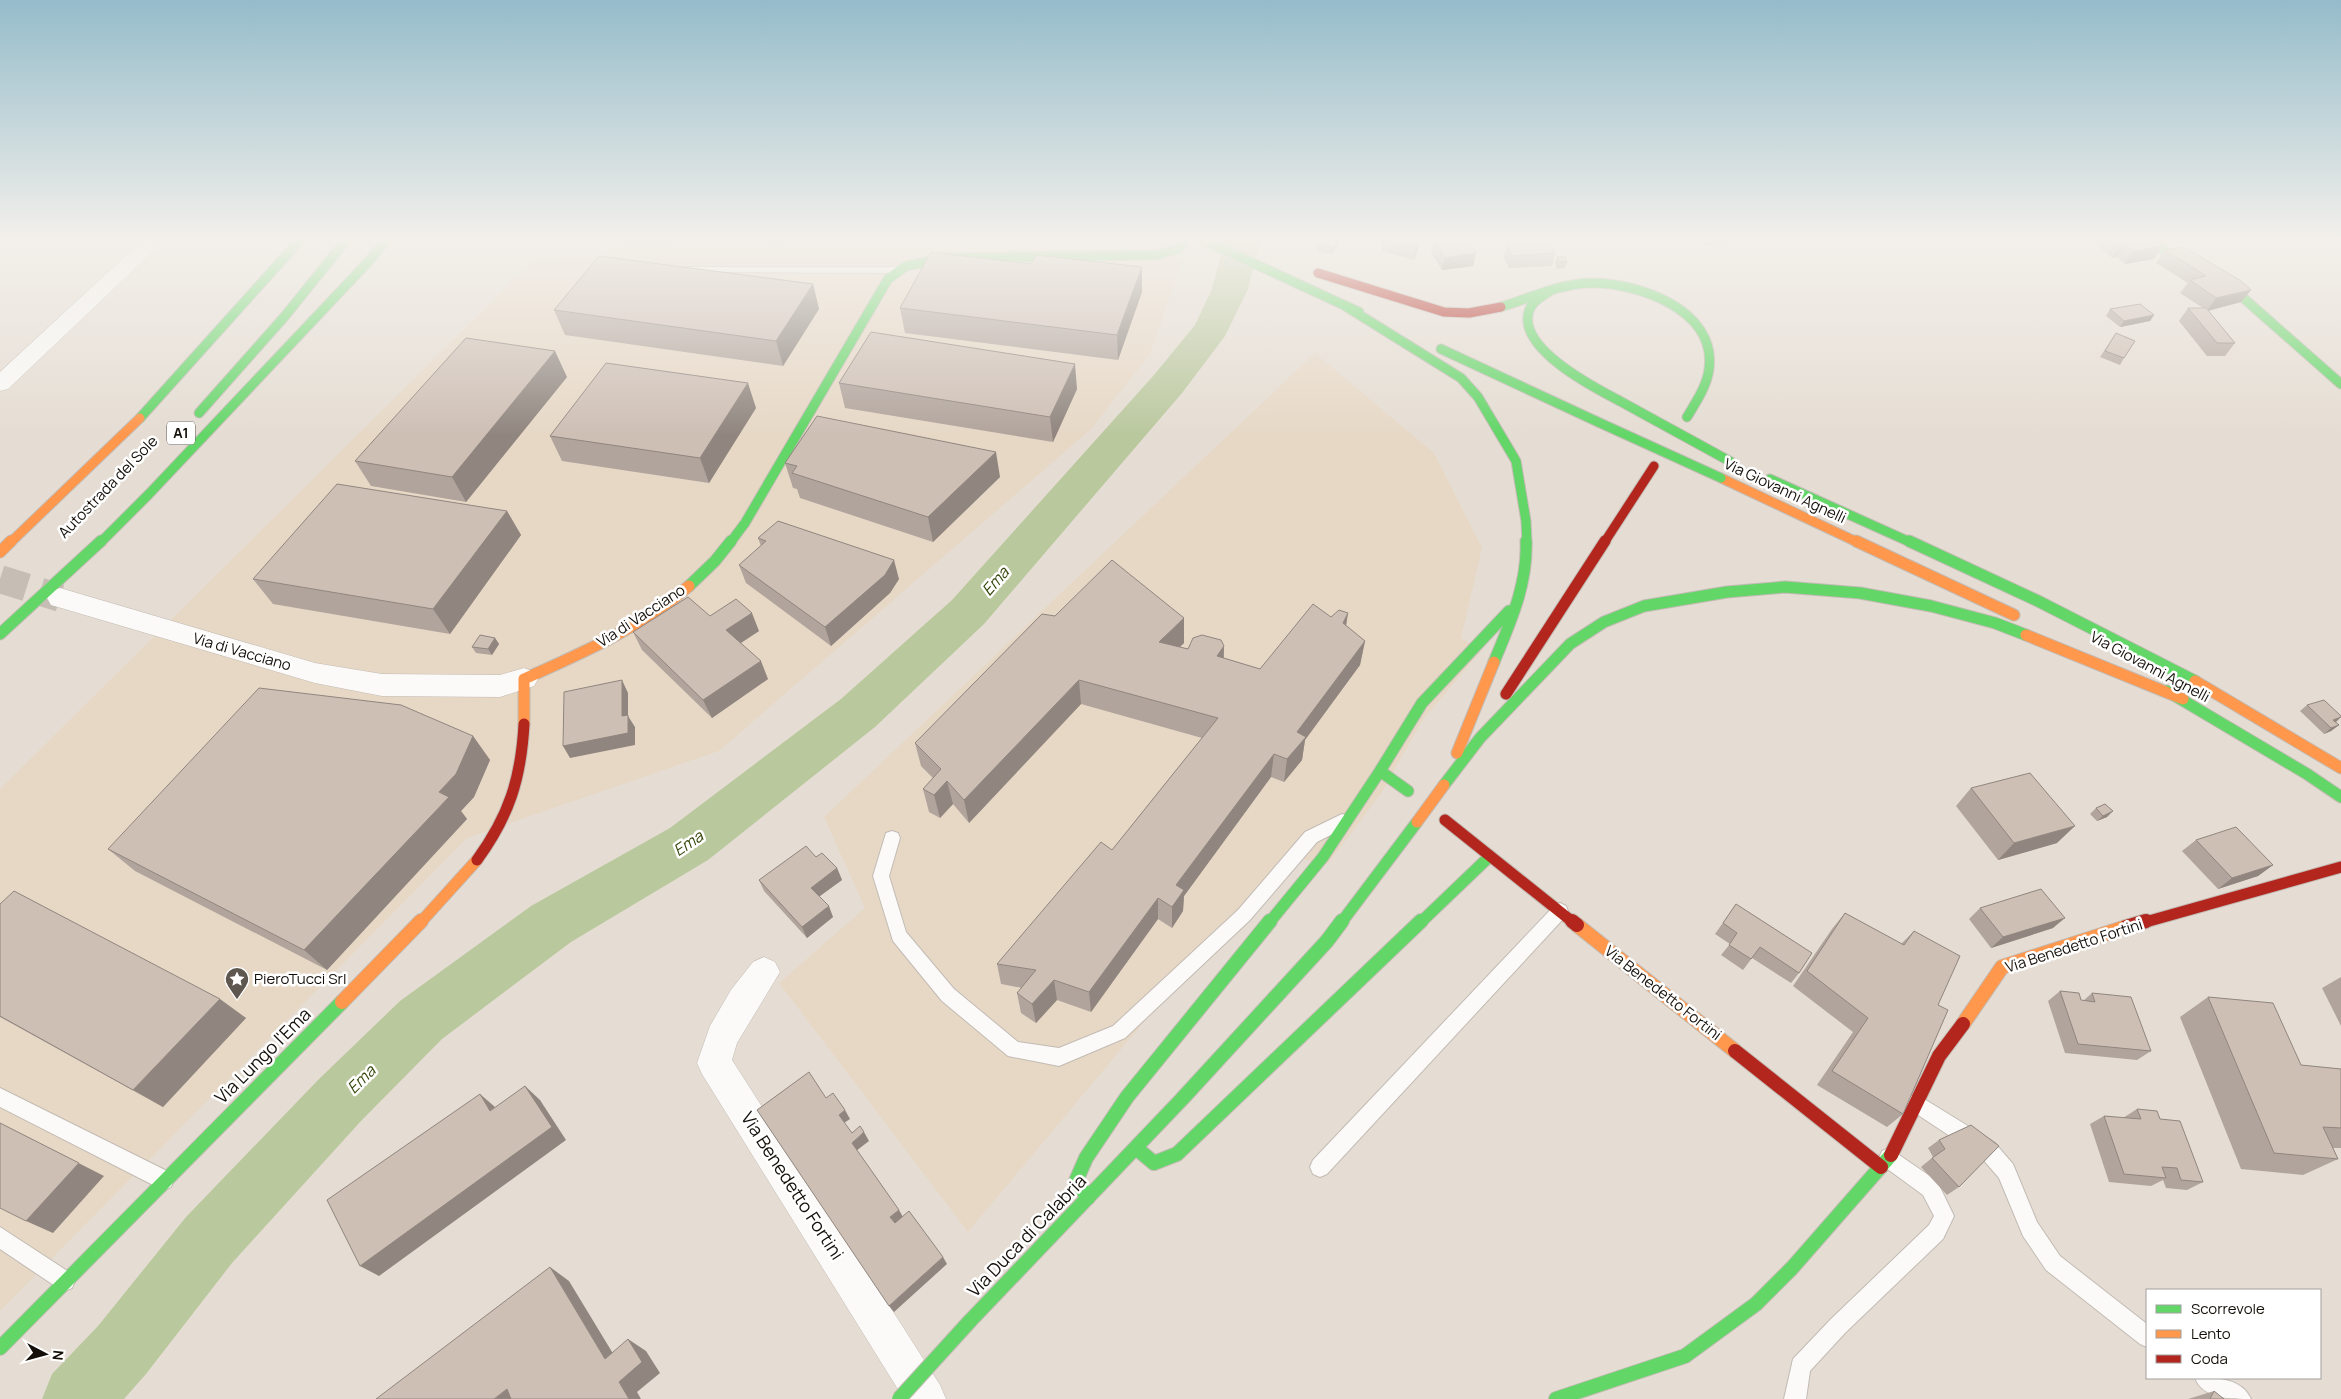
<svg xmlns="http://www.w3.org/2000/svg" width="2341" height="1399" viewBox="0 0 2341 1399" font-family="Manrope,sans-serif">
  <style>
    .built { fill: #e7d8c6 }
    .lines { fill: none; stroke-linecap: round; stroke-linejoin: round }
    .river { fill: #bac89e; fill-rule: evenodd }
    .street-tunnel { stroke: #c6beb5; stroke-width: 28; stroke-dasharray: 28 14; stroke-linecap: butt }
    .lane-casing { stroke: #c2bbb4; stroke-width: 2 }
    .street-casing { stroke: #c2bbb4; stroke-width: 1 }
    .fast-far2-casing { stroke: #c2bbb4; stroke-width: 11 }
    .fast-far1-casing { stroke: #c2bbb4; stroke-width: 13 }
    .fast-casing { stroke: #c2bbb4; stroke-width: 16 }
    .slow-far2-casing { stroke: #c2bbb4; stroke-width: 11 }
    .slow-far1-casing { stroke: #c2bbb4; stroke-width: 13 }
    .slow-casing { stroke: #c2bbb4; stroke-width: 16 }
    .jam-far2-casing { stroke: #c2bbb4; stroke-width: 11 }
    .jam-far1-casing { stroke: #c2bbb4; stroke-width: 13 }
    .jam-casing { stroke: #c2bbb4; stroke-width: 16 }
    .lane { fill: #fbfaf8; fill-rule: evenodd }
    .street { fill: #fbfaf8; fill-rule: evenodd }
    .fast-far2 { stroke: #63d668; stroke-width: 9 }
    .fast-far1 { stroke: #63d668; stroke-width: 11 }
    .fast { stroke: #63d668; stroke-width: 14 }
    .slow-far2 { stroke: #ff974d; stroke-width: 9 }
    .slow-far1 { stroke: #ff974d; stroke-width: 11 }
    .slow { stroke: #ff974d; stroke-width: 14 }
    .jam-far2 { stroke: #b3261e; stroke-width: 9 }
    .jam-far1 { stroke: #b3261e; stroke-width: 11 }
    .jam { stroke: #b3261e; stroke-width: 14 }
    .fast-bridge-far1-casing { stroke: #c2bbb4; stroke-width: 11; stroke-linecap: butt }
    .fast-bridge-casing { stroke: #c2bbb4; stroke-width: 16; stroke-linecap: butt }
    .slow-bridge-casing { stroke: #c2bbb4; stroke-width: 13; stroke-linecap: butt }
    .fast-bridge-far1 { stroke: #63d668; stroke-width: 9 }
    .fast-bridge { stroke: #63d668; stroke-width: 14 }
    .slow-bridge { stroke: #ff974d; stroke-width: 11 }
    .wall { fill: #b1a49c }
    .shaded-wall { fill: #90867f }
    .building { fill: #cebfb5; stroke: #90867f }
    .labels { text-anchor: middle; stroke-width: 5; stroke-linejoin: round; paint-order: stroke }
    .shield { fill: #fff; stroke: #5a5753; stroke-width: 1 }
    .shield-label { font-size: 14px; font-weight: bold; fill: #140f09 }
    .street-label { font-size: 15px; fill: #140f09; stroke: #fff }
    .poi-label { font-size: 15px; fill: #140f09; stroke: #fff; text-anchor: start }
    .water-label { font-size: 16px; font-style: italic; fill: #334708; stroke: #fff }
    .near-street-label { font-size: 18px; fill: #140f09; stroke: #fff }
  </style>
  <rect width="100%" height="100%" fill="#e5ddd3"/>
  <!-- built -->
  <path class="built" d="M718,239H996L1004,248L1186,251L1150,354L1091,429L719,751L467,838L0,1311V789L536,258L728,251Z
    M1315,353L1434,453L1482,548L1461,638L1482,650L1422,721L1382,792L1328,864L1283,856L968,1232L779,983L865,908L824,817Z"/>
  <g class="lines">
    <!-- river -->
    <path class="river" d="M1225,239H1260L1248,289L1225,336L1182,393L984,624L875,727L708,860L571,942L442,1039L361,1121L232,1263L146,1374L124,1399H42L52,1374L98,1326L186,1217L319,1079L400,1001L531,906L670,828L841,699L952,600L1154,375L1195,325L1212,289Z"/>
    <!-- street-tunnel -->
    <path class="street-tunnel" d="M0,579L60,598"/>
    <!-- lane casing -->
    <g class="lane-casing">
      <path id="lane" d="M688,267H899L905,270L899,273L684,272L682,270Z
        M1342,814L1348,816L1350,821L1348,826L1317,842L1250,920L1125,1038L1059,1066L1008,1056L942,1001L893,941L873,876L886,833L892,831L898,833L900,838L889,876L906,932L954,989L1018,1042L1059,1048L1113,1026L1238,910L1305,832Z
        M1560,903L1566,906L1568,911L1566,916L1327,1174L1320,1177L1313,1174L1310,1167L1313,1160L1554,906Z
        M0,1088L171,1173L174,1180L171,1187L164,1190L157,1187L0,1107Z
        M1916,1094L1994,1142L2013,1164L2037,1222L2060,1256L2147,1324V1347L2140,1344L2046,1270L2023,1236L1999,1178L1980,1156L1909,1109L1907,1103L1909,1097Z
        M1889,1148L1937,1181L1954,1216L1943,1239L1845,1333L1810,1371L1806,1399H1784L1793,1359L1831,1319L1929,1225L1934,1216L1923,1195L1882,1165L1879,1158L1882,1151Z
        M0,1227L72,1274L75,1281L72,1288L65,1291L58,1288L0,1249Z
        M2195,1378C2215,1378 2241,1377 2251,1399C2231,1399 2203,1399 2195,1378Z"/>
    </g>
    <!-- street casing -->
    <g class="street-casing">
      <path id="street" d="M144,239H166L8,389L0,391V372Z
        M60,588L315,663L382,674L500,675L524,668L534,672L538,679L534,686L500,697L382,696L315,683L51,605L47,598L51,591Z
        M764,957L775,962L780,972L737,1043L732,1060L940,1385L946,1399H904L702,1074L697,1063L710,1026L731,990L753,962Z"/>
    </g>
    <!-- fast-far2 casing -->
    <g class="fast-far2-casing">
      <path id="fast-far2" d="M1201,239L1359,312
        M2144,239L2216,279L2240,295L2341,384
        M1551,290C1543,296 1532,301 1529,311C1517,348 1593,387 1618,400
        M1342,304L1461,378L1478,397L1516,461L1526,521L1527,543
        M1501,307C1530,298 1559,284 1590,283C1636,282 1717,309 1709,369C1707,386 1696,402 1687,417
        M1441,349L1598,422
        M199,413L285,316L347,239
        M140,418L301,239
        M1770,479L1912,543
        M100,543L149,494L369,261L387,239
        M730,543L745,523L888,279L906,266L945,258L1156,255L1178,249L1184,241"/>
    </g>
    <!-- fast-far1 casing -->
    <g class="fast-far1-casing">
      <path id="fast-far1" d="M1909,541L2038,601L2195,681
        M689,586L715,561L731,541
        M0,634L101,541
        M1494,662C1510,623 1528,584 1526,541
        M2167,691L2307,774L2341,797
        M1380,771L1408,791
        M1380,771L1422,703L1509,611
        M1444,785L1480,738L1570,644L1604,622L1644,606L1727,592L1785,587L1860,593L1931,606L1995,623L2026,635
        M1269,923L1323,857L1380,771
        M1341,923L1417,822
        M1420,923L1490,856"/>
    </g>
    <!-- fast casing -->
    <g class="fast-casing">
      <path id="fast" d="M1182,1099L1327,941L1342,921
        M1136,1148L1154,1163L1177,1154L1421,921
        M1088,1198L1076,1181L1086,1158L1127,1097L1270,921
        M970,1321L1182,1099
        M0,1348L342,1002
        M1556,1399L1685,1356L1756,1304L1792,1268L1891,1155"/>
    </g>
    <!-- slow-far2 casing -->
    <g class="slow-far2-casing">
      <path id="slow-far2" d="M1721,478L1859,543
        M10,543L140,418"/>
    </g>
    <!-- slow-far1 casing -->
    <g class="slow-far1-casing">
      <path id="slow-far1" d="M1856,541L2014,615
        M0,552L11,541
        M2026,635L2183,699
        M2195,681L2341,768
        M524,724V679C582,653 640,628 689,586
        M1457,753L1494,662
        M420,923L477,860"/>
    </g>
    <!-- slow casing -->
    <g class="slow-casing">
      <path id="slow" d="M1577,925L1735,1051
        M342,1002L421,921
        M1963,1024L2002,967L2126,927"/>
    </g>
    <!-- jam-far2 casing -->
    <g class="jam-far2-casing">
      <path id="jam-far2" d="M1318,273L1444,312L1469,313L1501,307
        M1604,543L1654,466"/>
    </g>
    <!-- jam-far1 casing -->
    <g class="jam-far1-casing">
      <path id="jam-far1" d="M1506,694L1605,541
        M1445,820L1574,923
        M477,860C509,816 521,779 524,724
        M2142,923L2341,867"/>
    </g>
    <!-- jam casing -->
    <g class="jam-casing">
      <path id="jam" d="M1572,921L1577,925
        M2126,927L2146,921
        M1735,1051L1881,1167
        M1891,1155L1939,1056L1963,1024"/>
    </g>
    <!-- lane -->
    <use href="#lane" class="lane"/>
    <!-- street -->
    <use href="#street" class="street"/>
    <!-- fast-far2 -->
    <use href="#fast-far2" class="fast-far2"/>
    <!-- fast-far1 -->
    <use href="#fast-far1" class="fast-far1"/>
    <!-- fast -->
    <use href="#fast" class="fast"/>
    <!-- slow-far2 -->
    <use href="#slow-far2" class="slow-far2"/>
    <!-- slow-far1 -->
    <use href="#slow-far1" class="slow-far1"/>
    <!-- slow -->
    <use href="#slow" class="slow"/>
    <!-- jam-far2 -->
    <use href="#jam-far2" class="jam-far2"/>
    <!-- jam-far1 -->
    <use href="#jam-far1" class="jam-far1"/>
    <!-- jam -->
    <use href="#jam" class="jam"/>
    <!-- fast-bridge-far1 casing -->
    <g class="fast-bridge-far1-casing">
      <path id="fast-bridge-far1" d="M1618,400L1733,463
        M1598,422L1721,478"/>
    </g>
    <!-- fast-bridge casing -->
    <g class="fast-bridge-casing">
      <path id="fast-bridge" d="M899,1399L970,1321"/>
    </g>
    <!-- slow-bridge casing -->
    <g class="slow-bridge-casing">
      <path id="slow-bridge" d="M1417,822L1444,785"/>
    </g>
    <!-- fast-bridge-far1 -->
    <use href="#fast-bridge-far1" class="fast-bridge-far1"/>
    <!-- fast-bridge -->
    <use href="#fast-bridge" class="fast-bridge"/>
    <!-- slow-bridge -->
    <use href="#slow-bridge" class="slow-bridge"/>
  </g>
  <!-- wall -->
  <path class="wall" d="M621,239H671L669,243H622Z
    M762,239H831L830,241L767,242Z
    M1341,239L1332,254L1317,251V244Z
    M1372,239H1382L1381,241Z
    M1383,239H1420L1418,250L1414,260L1382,251Z
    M1434,239L1476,253L1473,266L1442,270L1431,252Z
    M1701,239H1728V241L1706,245Z
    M2078,239H2154V259L2125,264L2117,257L2112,258L2091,240L2081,242Z
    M1507,245L1555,253L1552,266L1509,268L1504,258Z
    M2165,250L2251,290L2241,302L2208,311L2235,343L2225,356H2207L2179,321L2188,308H2203L2180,293L2188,283L2156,263Z
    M1557,257L1567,262L1565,268L1557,269L1555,263Z
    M1031,264L1142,292L1118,360L905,333L900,308Z
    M813,284L819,309L783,366L565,335L554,310Z
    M2110,309L2154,315L2150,321L2120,327L2106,316Z
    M2116,333L2124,358L2120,365L2100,357Z
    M567,377L466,502L371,486L355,461Z
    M839,383L1077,389L1053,442L845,408Z
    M756,408L709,483L562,461L550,436Z
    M785,463L1000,477L933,542L800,498L797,489L793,488Z
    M507,511L521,535L450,634L273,604L253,579Z
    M758,538L899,579L890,593L831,646L746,583L739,565L761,546Z
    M1348,613L1346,626L1365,641L1360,665L1305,740L1302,760L1284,782L1271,777L1184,896L1183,911L1172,928L1158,919L1091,1012L1057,1000L1036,1023L1021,1013L1017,993L1022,988L1001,984L997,964L1112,850L1202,738L1081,704L969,823L953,804L940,818L929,812L923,789L933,778L921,766L915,743L1042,614L1184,643L1180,647L1188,649L1224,646V658L1260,669L1331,617Z
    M710,616L759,631L741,643L768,679L712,718L642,650L633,632Z
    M495,638L499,644L492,655L476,653L472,647Z
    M2307,705L2335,722L2339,725L2331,731L2324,734L2300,711Z
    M473,736L490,760L474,797L461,811L467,819L327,970L135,871L108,849Z
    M1971,788L2057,843L1998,860L1956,806Z
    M2096,808L2107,817L2097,821L2090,814Z
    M2196,840L2273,865L2258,876L2218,889L2182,851Z
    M816,857L837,868L842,880L819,896L833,917L807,938L764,891L759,880Z
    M0,904L246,1018L163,1107L0,1017Z
    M1736,904L1799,973L1791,983L1752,958L1743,970L1721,955L1730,944L1715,934Z
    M1980,908L2053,928L1991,948L1969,919Z
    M1845,913L1901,944L1914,931L1938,1005L1903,1114L1887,1127L1817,1085L1853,1032L1793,986L1832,929Z
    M2341,977V1026L2322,988Z
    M2060,991L2083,1001L2092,993L2151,1051L2137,1060L2065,1053L2048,1001Z
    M2208,997L2301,1065L2341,1069V1148H2333L2338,1159L2303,1175L2241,1169L2180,1017Z
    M2137,1109L2160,1119L2203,1182L2187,1190L2166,1188L2163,1180L2151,1186L2109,1182L2090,1124L2104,1116L2123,1118Z
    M1939,1140L1999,1146L1959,1187L1947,1195L1921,1167L1933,1157L1928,1148Z
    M2214,1391L2224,1399H2188Z"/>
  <!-- shaded-wall -->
  <path class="shaded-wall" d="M1338,239H1341L1332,254L1333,248Z
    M1420,239L1418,250L1414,260L1416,247Z
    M1708,239H1728V241L1706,245Z
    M2082,239H2091L2081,242Z
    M2125,244L2117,257L2112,258L2121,245Z
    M2162,246L2154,259L2125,264L2134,251Z
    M1476,253L1473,266L1442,270L1445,258Z
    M1142,267V292L1118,360L1117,335Z
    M813,284L819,309L783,366L776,341Z
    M2251,290L2241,302L2207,311L2216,298Z
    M2154,315L2150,321L2120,327L2124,321Z
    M555,351L567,377L466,502L452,477Z
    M1075,364L1077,389L1053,442L1050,417Z
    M748,383L756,408L709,483L700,458Z
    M996,452L1000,477L933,542L928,517Z
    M507,511L521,535L450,634L433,609Z
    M894,560L899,579L890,593L831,646L825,627Z
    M752,613L759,631L733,648L726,630Z
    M1348,613L1344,638L1343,623Z
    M1184,618V643L1159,666V642Z
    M495,638L499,644L492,655L488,649Z
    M1365,641L1360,665L1305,740L1302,760L1284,782L1287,759L1297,732Z
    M1224,646L1223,670L1217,656Z
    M761,661L768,679L712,718L703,700Z
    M622,680L628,693V716L635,727V745L570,758L563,746L622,716Z
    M1079,680L1081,704L969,823L964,800Z
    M2341,717L2335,723L2333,720Z
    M2339,725L2331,731L2324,734L2331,728Z
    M473,736L490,760L474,797L461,811L467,819L327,970L304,950L439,792Z
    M1274,754L1271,777L1184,896L1183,911L1172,928V907L1176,885Z
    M947,781L953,804L940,818L934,795Z
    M2113,811L2107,817L2097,821L2103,816Z
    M2075,826L2057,843L1998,860L2014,843Z
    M2273,865L2258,876L2218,889L2232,878Z
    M837,868L842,880L816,899L811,888Z
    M1158,898V919L1091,1012L1089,992Z
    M829,906L833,917L807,938L802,927Z
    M2065,918L2053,928L1991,948L2003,937Z
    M1054,980L1057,1000L1036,1023L1032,1004Z
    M220,999L246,1018L163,1107L133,1090Z
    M525,1086L540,1100L566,1140L379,1276L360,1266Z
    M480,1094L495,1107L490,1111Z
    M845,1110L850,1119L844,1123L839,1115Z
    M0,1123L104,1176L53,1233L26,1221Z
    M864,1132L869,1141L856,1151L852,1143Z
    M899,1210L903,1217L895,1224L890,1217Z
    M943,1257L947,1264L894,1312L889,1306Z
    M550,1267L569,1281L623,1370L605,1359Z
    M628,1339L646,1351L660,1373L637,1392L641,1399H629L619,1382Z
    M507,1389L528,1399H494Z"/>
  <!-- building -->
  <path class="building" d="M1321,239H1338L1333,248L1317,244Z
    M1385,239H1419L1416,247Z
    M1434,239H1467L1476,253L1445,258Z
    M2114,239H2154L2162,246L2134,251L2125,244L2121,245Z
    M1550,243L1555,253L1512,256L1507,245Z
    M2184,247L2241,281L2251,290L2216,298L2190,280L2206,276L2165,250Z
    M931,252L1031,264L1036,255L1142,267L1117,335L900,308Z
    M599,256L813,284L776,341L554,310Z
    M1557,257H1565L1567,262H1559Z
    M2140,304L2154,315L2124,321L2110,309Z
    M2188,308H2206L2235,343H2217Z
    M871,332L1075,364L1050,417L839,383Z
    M2116,333L2135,341L2124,358L2105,351Z
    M466,338L555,351L452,477L355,461Z
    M606,363L748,383L700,458L550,436Z
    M817,416L996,452L928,517L792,473L797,466L785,463Z
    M337,484L507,511L433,609L253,579Z
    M778,521L894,560L885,575L825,627L739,565L766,541L758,538Z
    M1112,560L1184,618L1159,642L1188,649L1193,638L1202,635L1221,640L1224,646L1217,656L1260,669L1313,604L1331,617L1339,610L1348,613L1343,623L1365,641L1297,732L1306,737L1287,759L1274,754L1176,885L1184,890L1172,907L1158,898L1089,992L1054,980L1032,1004L1017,993L1036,970L997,964L1101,842L1112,850L1218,718L1079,680L964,800L947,781L934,795L923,789L941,769L915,743L1042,614L1055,616Z
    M688,597L710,616L736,599L752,613L726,630L761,661L703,700L633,632Z
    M480,635L495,638L488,649L472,647Z
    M622,680V716L628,715V733L563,746L564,692Z
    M259,688L401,705L473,736L456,774L439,792L449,797L304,950L108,849Z
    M2324,700L2341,716V717L2333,720L2339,725L2331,728L2307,705Z
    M2030,773L2075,826L2014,843L1971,788Z
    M2105,804L2113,811L2103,816L2096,808Z
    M2236,827L2273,865L2232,878L2196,840Z
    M806,846L816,857L822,853L837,868L811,888L829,906L802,927L759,880Z
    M2041,889L2065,918L2003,937L1980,908Z
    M14,891L220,999L133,1090L0,1016V904Z
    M1736,904L1812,953L1799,973L1760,947L1751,959L1729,945L1737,933L1723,923Z
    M1845,913L1904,945L1914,931L1960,956L1938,1005L1948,1010L1903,1114L1832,1071L1868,1018L1807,971Z
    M2060,991L2079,993L2081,1000L2095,1002L2092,993L2131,997L2151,1051L2078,1044Z
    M2208,997L2273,1003L2301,1065L2341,1069V1128L2323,1127L2338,1159L2274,1153Z
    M809,1072L826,1098L833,1093L845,1110L839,1115L852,1133L860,1126L864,1132L852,1143L899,1210L890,1217L895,1223L909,1211L943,1257L889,1306L757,1110Z
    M525,1086L552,1127L360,1266L327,1200L480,1094L490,1111Z
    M2137,1109L2157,1111L2160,1119L2180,1121L2203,1182L2181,1180L2177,1168L2162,1167L2166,1178L2124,1174L2104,1116L2141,1119Z
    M0,1123L79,1163L26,1221L0,1208Z
    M1971,1125L1999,1146L1959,1187L1932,1158L1945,1149L1939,1140Z
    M550,1267L605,1359L628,1339L642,1362L619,1382L629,1399H511L507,1389L494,1399H376Z
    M2214,1391L2224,1399H2210Z"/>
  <!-- sky -->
  <linearGradient id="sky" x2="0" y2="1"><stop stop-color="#95bcca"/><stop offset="0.55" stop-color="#f3f0eb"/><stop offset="1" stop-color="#f3f0eb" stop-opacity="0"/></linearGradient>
  <rect width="2341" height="435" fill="url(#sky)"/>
  <!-- icons -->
  <defs>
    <g id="sight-pin" transform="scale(1.25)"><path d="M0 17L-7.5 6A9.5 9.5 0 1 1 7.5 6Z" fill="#5d5750" stroke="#fff"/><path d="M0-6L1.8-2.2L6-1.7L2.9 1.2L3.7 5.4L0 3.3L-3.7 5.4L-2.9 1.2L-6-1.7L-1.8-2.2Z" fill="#fff"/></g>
  </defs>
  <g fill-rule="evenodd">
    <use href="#sight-pin" x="237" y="979"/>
  </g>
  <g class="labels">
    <!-- shield labels -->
    <rect class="shield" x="167" y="421.5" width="28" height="23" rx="4"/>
    <g class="shield-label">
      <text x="181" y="438">A1</text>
    </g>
    <!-- street labels -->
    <g class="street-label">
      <text transform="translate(108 487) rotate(-46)" y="5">Autostrada del Sole</text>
      <text transform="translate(1785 491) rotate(25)" y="5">Via Giovanni Agnelli</text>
      <text transform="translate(641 616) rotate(-33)" y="5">Via di Vacciano</text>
      <text transform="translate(242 652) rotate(16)" y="5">Via di Vacciano</text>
      <text transform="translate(2150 667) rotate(28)" y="5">Via Giovanni Agnelli</text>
      <text transform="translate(2074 946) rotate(-18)" y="5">Via Benedetto Fortini</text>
      <text transform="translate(1663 993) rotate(38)" y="5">Via Benedetto Fortini</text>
    </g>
    <!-- poi labels -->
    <g class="poi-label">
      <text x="254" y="984">PieroTucci Srl</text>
    </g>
    <!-- water labels -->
    <g class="water-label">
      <text transform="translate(995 581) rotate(-49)" y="6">Ema</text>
      <text transform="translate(688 843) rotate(-34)" y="6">Ema</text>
      <text transform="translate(361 1079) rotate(-45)" y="6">Ema</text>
    </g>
    <!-- near-street labels -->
    <g class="near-street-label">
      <text transform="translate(263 1056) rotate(-45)" y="6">Via Lungo l'Ema</text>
      <text transform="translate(792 1186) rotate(57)" y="6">Via Benedetto Fortini</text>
      <text transform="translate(1027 1236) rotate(-46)" y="6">Via Duca di Calabria</text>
    </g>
  </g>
  <!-- legend -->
  <rect x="2146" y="1289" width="175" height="90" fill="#ffffff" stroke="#a19f9d"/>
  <rect x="2156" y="1305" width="25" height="8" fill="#63d668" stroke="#a19f9d"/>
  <text x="2191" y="1314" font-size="15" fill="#140f09">Scorrevole</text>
  <rect x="2156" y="1330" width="25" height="8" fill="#ff974d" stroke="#a19f9d"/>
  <text x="2191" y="1339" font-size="15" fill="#140f09">Lento</text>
  <rect x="2156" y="1355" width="25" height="8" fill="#b3261e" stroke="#a19f9d"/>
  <text x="2191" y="1364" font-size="15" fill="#140f09">Coda</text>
  <!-- north arrow -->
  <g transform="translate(45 1354) rotate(96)" stroke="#ffffff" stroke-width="4" paint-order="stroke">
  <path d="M0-4L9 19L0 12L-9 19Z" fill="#140f09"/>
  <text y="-8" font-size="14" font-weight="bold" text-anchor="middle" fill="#140f09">N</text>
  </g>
</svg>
